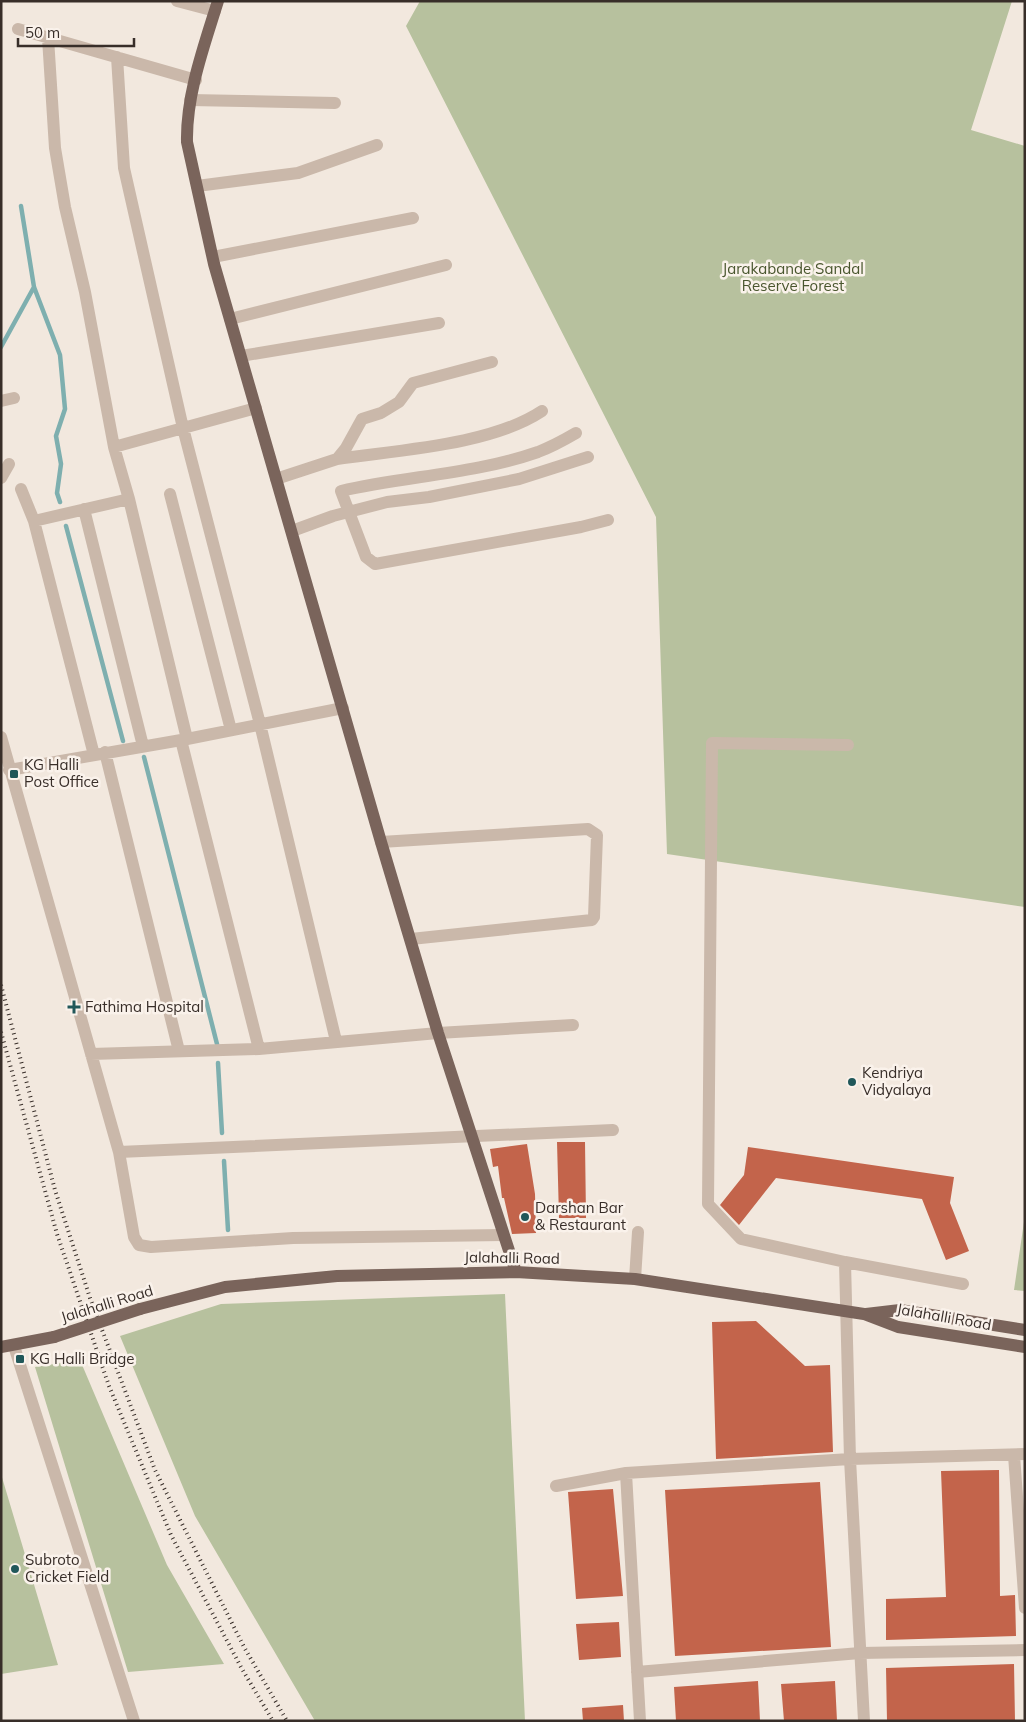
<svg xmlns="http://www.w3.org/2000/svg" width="1026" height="1722" viewBox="0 0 1026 1722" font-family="Mulish,sans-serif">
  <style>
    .green { fill: #b7c19e }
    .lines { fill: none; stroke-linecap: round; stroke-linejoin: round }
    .stream { stroke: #7eafaf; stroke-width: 4.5 }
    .building { fill: #c3644b }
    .minor { stroke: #cab8aa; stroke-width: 12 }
    .major { stroke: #7a645b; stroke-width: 12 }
    .rail { stroke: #382e29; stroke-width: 4; stroke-dasharray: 1 4; stroke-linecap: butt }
    .major-bridge { stroke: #7a645b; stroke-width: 12 }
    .poi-dot { fill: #205759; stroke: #faf2eb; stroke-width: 2 }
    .labels { text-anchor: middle; stroke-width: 5; stroke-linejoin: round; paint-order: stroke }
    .park-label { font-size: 15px; fill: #49562e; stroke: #faf2eb }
    .poi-label { font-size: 15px; fill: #382e29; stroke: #faf2eb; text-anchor: start }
    .street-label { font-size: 15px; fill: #382e29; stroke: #faf2eb }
  </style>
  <rect width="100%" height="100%" fill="#f2e8de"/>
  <!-- green -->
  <path class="green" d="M420,1H1012L971,130L1025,146V907L667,854L656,517L406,26Z
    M1025,1215V1291L1014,1290Z
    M505,1294L525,1721H315L195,1516L120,1336L221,1304Z
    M80,1360L167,1565L224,1664L128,1672L35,1367Z
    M1,1474L58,1665L1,1674Z"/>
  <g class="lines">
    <!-- stream -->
    <path class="stream" d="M21,206L34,287L60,355L65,409L56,436L61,464L57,493L60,502
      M1,347L34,287
      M66,526L123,741
      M144,757L217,1044
      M218,1063L222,1133
      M224,1161L228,1230"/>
  </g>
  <!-- building -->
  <path class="building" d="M557,1142H585L586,1218H559Z
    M527,1144L535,1194L536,1233L512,1234L504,1198H502L498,1166L493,1167L490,1149Z
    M748,1147L954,1177L950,1203L969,1251L946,1260L922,1199L776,1178L739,1225L720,1205L744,1175Z
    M756,1321L805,1366L830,1365L833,1452L716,1459L712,1322Z
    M999,1470L1000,1596L1015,1595L1016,1636L886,1640V1599L946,1597L941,1471Z
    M820,1482L831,1647L675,1656L665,1490Z
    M613,1489L623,1596L576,1599L568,1492Z
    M619,1622L621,1657L579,1660L576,1624Z
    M1014,1664L1015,1721H887L886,1668Z
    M758,1681L760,1721H676L674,1687Z
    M835,1681L837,1721H784L781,1684Z
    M623,1705L624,1721H583L582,1708Z"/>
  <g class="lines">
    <!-- minor -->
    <path class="minor" d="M177,1L215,11
      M18,29L196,80
      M117,57L124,168L183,428L260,724L336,1041
      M190,100L335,103
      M197,186L298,173L377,145
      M213,257L413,218
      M230,319L446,265
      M241,356L439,323
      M1,401L14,398
      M576,433C564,440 551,447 538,452C475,474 406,476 341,491L366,557L375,564L581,527L608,520
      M114,447L256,408
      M337,459C399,450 491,445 542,411
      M1,478L9,464
      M276,479L337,459L346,448L362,419L381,413L399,402L413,383L492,362
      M21,489L34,521L94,755
      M170,494L231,730
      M129,499L187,739
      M84,509L143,746
      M34,521L129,499L114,447L85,292L65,207L55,148L48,38
      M292,531L333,516L387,502L429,497L519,479L588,457
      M1,737L119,1152L134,1237L139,1245L151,1247L293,1238L503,1235
      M181,740L259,1049
      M848,745L712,743L708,1204L741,1239L845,1262L963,1284
      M105,752L179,1051
      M9,770L187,739L343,708
      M381,842L588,829L597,835L594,917L592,920L411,939
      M91,1054L259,1049L438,1033L573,1025
      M119,1152L613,1130
      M845,1262L850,1459L864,1721
      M635,1279L638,1232
      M14,1346L134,1721
      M1014,1455L1025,1608
      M626,1473L640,1721
      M556,1486L626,1473L850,1459L1025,1454
      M637,1672L860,1653L1025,1650"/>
    <!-- major -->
    <path class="major" d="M218,1C204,46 186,95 187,142L214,264L381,842L438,1033L516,1272
      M140,1309L225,1287L337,1276L516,1272L635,1279L864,1314L898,1327L1025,1347
      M866,1314L900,1310L1025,1330
      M1,1347L54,1337"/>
    <!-- rail -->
    <path class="rail" d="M1,985L55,1190L90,1298L155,1470L244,1647L287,1721
      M1,1032L57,1234L109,1386L171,1535L242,1669L273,1721"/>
    <!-- major-bridge -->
    <path class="major-bridge" d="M54,1337L140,1309"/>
  </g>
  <!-- markers -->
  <g class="poi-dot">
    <rect x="9" y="769" width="10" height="10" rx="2.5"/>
    <path d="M71.5 999.5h5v5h5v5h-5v5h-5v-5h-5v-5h5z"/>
    <circle cx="852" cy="1082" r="5"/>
    <circle cx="525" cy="1217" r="5"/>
    <rect x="15" y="1354" width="10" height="10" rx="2.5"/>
    <circle cx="15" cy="1569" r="5"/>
  </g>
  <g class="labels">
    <!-- park labels -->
    <g class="park-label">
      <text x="793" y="274">Jarakabande Sandal<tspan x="793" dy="17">Reserve Forest</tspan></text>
    </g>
    <!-- poi labels -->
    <g class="poi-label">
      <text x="24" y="770">KG Halli<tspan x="24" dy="17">Post Office</tspan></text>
      <text x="85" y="1012">Fathima Hospital</text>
      <text x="862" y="1078">Kendriya<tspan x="862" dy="17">Vidyalaya</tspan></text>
      <text x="535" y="1213">Darshan Bar<tspan x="535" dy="17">&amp; Restaurant</tspan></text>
      <text x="30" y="1364">KG Halli Bridge</text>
      <text x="25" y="1565">Subroto<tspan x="25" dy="17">Cricket Field</tspan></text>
    </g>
    <!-- street labels -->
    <g class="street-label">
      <text transform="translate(512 1258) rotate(1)" y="5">Jalahalli Road</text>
      <text transform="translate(107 1304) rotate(-17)" y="5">Jalahalli Road</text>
      <text transform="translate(944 1317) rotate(10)" y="5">Jalahalli Road</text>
    </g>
  </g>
  <!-- border -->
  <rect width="1026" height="1722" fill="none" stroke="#382e29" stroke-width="5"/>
  <!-- scale -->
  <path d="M18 38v8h116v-8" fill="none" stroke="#382e29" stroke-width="2.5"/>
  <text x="25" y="38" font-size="15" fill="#382e29" stroke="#faf2eb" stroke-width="4" paint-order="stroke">50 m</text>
</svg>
